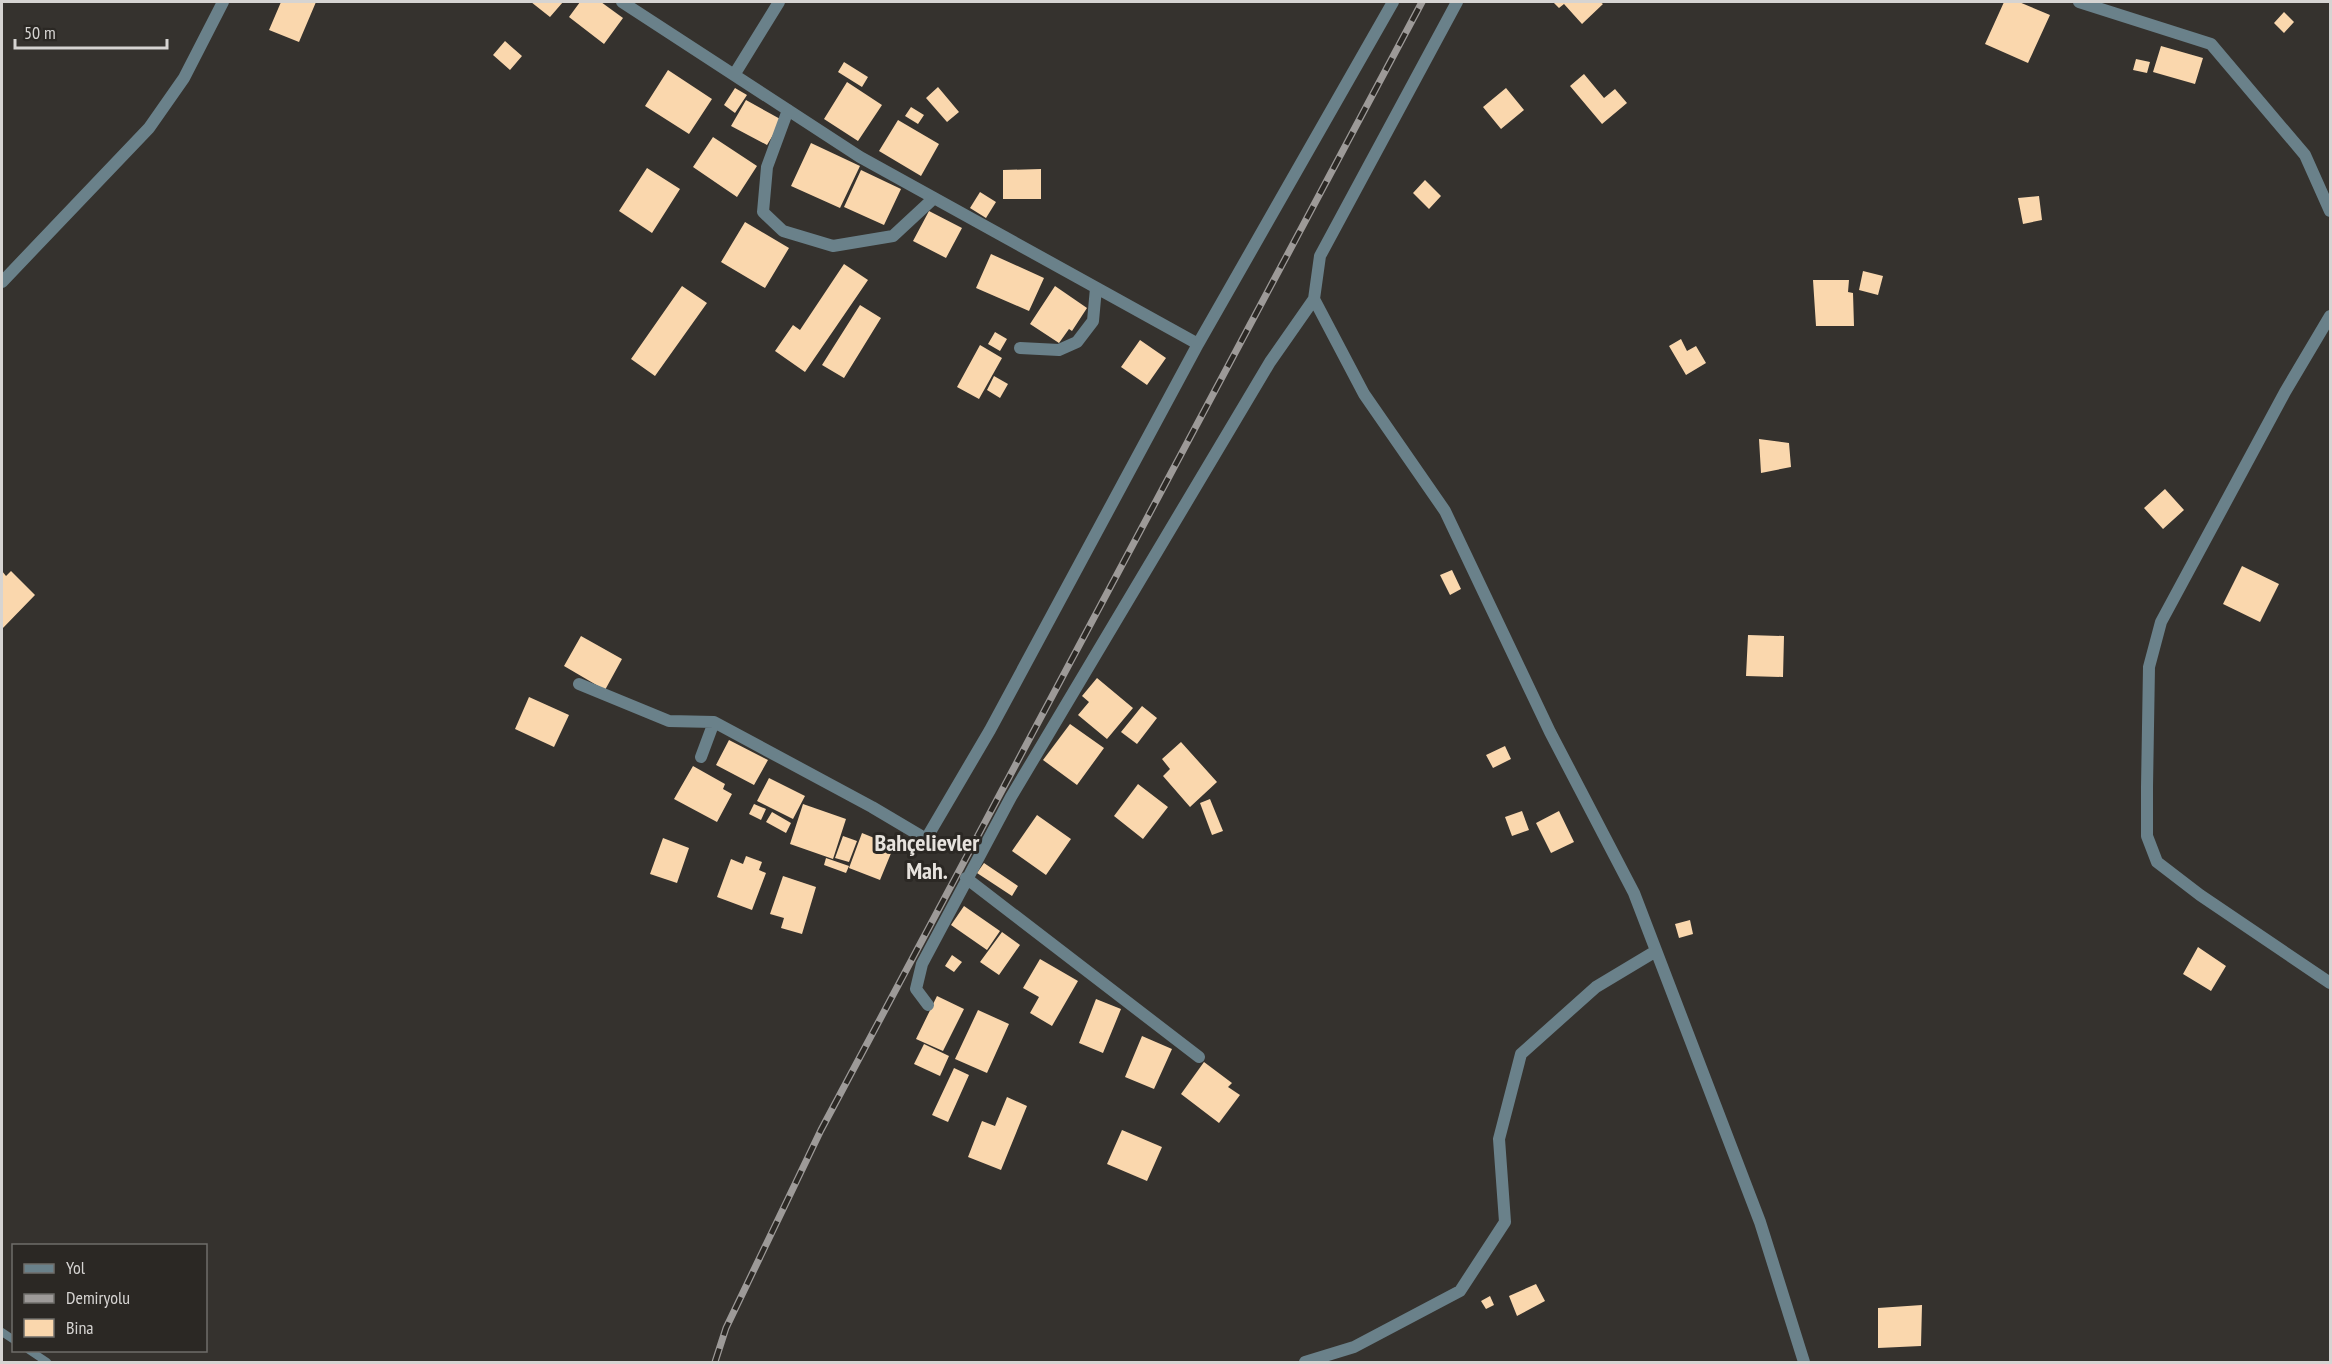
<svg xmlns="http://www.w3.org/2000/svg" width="2332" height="1364" viewBox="0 0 2332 1364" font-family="'PT Sans Narrow',sans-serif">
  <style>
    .building { fill: #fad7ad }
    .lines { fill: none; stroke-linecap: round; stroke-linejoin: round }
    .service { stroke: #6a818a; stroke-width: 8 }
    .minor { stroke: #6a818a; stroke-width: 12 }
    .tertiary { stroke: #6a818a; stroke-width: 12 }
    .rail-casing { stroke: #9d9a98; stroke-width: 7 }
    .rail { stroke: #2b2824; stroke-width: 4.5; stroke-dasharray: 14; stroke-linecap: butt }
    .labels { text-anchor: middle; stroke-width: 6; stroke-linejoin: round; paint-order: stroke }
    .district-label { font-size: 24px; font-weight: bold; fill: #e7e3de; stroke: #2b2824 }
  </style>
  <rect width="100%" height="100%" fill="#35322e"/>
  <!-- building -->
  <path class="building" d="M281,2H316L299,42L269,30Z
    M531,2H563L550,17Z
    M580,2H601L623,18L604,44L569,17Z
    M1553,2H1600L1603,4L1582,24L1564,4L1559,8Z
    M2004,2H2019L2050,15L2028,63L1985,44Z
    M2284,12L2294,22L2284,33L2274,23Z
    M505,41L522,56L510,70L493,55Z
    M2161,46L2203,58L2195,84L2153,72Z
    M2136,59L2150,62L2147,73L2133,70Z
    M844,62L868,77L862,87L838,72Z
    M668,70L712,99L689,134L645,106Z
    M1584,74L1604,98L1615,89L1627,103L1602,124L1570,86Z
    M847,82L882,105L858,141L824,119Z
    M938,87L959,112L947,122L926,98Z
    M735,88L747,95L735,113L724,105Z
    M1506,88L1524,110L1501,129L1483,107Z
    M746,100L782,120L767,145L731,126Z
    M911,107L924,115L918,124L905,116Z
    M898,120L939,144L921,176L879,151Z
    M713,137L757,166L737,197L693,167Z
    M811,143L860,166L840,208L791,186Z
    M647,168L680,189L652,233L619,211Z
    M1041,169V199H1003V170Z
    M861,170L901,189L884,225L844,207Z
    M1425,180L1441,196L1429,209L1413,193Z
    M980,192L996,202L986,218L970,208Z
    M2039,196L2042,220L2023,224L2018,198Z
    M929,211L962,228L946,258L913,241Z
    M745,222L789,248L765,288L721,262Z
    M991,254L1044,278L1029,311L976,288Z
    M844,264L868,280L805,372L775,351L793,325L800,330Z
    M1863,271L1883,276L1878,295L1859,290Z
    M1813,280H1849L1848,292L1853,293L1854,326H1816Z
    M682,286L707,303L655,376L631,359Z
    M1055,286L1087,308L1072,331L1069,329L1059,343L1030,324Z
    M860,305L881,318L844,378L822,365Z
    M995,332L1007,339L1000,351L988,344Z
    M1681,339L1687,351L1696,346L1706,363L1686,375L1669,346Z
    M1140,340L1166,358L1147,385L1121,367Z
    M980,345L1002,358L979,399L957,387Z
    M994,376L1008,384L1000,398L987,390Z
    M1759,439L1789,443L1791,467L1761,473Z
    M2165,489L2184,510L2163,529L2144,508Z
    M2242,566L2279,584L2260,622L2223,604Z
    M1452,570L1461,589L1450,595L1440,575Z
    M2,571L6,576L11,571L35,595L2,629Z
    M1748,635L1784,636L1783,677L1746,676Z
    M581,636L622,659L605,690L564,666Z
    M1097,678L1133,708L1107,739L1078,715L1089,702L1082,696Z
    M529,697L569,715L554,747L515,729Z
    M1142,706L1157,718L1137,744L1121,732Z
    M1070,724L1104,748L1077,785L1043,760Z
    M729,740L768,760L754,785L716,765Z
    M1181,742L1217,782L1190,807L1163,776L1170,769L1162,759Z
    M1505,746L1511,759L1493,768L1486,755Z
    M693,766L725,784L723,789L732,794L717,822L674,799Z
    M769,778L805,796L793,819L757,801Z
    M1138,784L1168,807L1143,839L1114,816Z
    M1210,799L1223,831L1212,835L1200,803Z
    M754,804L766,809L761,820L749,814Z
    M803,804L846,819L833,859L790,844Z
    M1522,811L1529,830L1512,836L1505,817Z
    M1559,811L1574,842L1551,853L1536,823Z
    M772,812L791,823L786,833L766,822Z
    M1037,815L1071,839L1046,875L1012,851Z
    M862,833L894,846L880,880L849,868Z
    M843,836L857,841L849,862L835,858Z
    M663,838L689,848L677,883L650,874Z
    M746,856L762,862L759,870L766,873L752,910L717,897L731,859L743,864Z
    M826,858L849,866L846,873L824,865Z
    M984,863L1018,886L1012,896L977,873Z
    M783,876L816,887L802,934L781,928L784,918L770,914Z
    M964,906L1000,931L987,950L951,925Z
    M1690,920L1693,934L1679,938L1675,924Z
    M1002,932L1020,945L999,975L980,962Z
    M2198,947L2226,966L2211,991L2183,974Z
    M952,955L962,962L954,972L945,966Z
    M1040,959L1078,981L1052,1026L1030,1013L1039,997L1023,988Z
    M937,996L964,1009L943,1051L916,1039Z
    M1096,999L1121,1009L1103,1053L1079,1043Z
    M978,1010L1009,1024L987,1073L955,1059Z
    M1142,1036L1172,1049L1154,1089L1125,1077Z
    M924,1044L949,1056L940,1076L914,1064Z
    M1204,1062L1232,1083L1228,1087L1240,1095L1219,1123L1181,1094Z
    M954,1068L969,1075L948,1122L932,1115Z
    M1007,1097L1027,1106L1001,1170L968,1157L982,1121L995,1126Z
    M1122,1130L1162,1147L1147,1181L1107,1164Z
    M1536,1284L1545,1301L1517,1316L1509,1296Z
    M1490,1296L1494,1305L1486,1309L1481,1301Z
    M1922,1305L1921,1346L1878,1348V1308Z"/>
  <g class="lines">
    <!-- service -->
    <path class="service" d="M2,1332L14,1340
      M29,1350L47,1362"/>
    <!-- minor -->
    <path class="minor" d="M1457,2L1320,256L1314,299L1364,394L1445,511L1550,732L1634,893L1760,1222L1804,1362
      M2079,2L2211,44L2305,155L2330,211
      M734,75L779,2
      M788,110L767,167L763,212L783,231L833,246L893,236L934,198
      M1198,344L1393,2
      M1020,348L1059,350L1077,342L1093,321L1096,288
      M579,684L669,721L714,722L872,807L926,839L990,730L1198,344L860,157L622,2
      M701,757L714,722
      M966,878L1199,1057
      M928,1005L916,989L922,964L1011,797L1270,362L1314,299
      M1305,1362L1354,1347L1460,1291L1505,1222L1499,1139L1521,1054L1596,987L1656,951"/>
    <!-- tertiary -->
    <path class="tertiary" d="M2,282L149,128L184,78L223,2
      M2330,316L2285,392L2161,622L2149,667L2147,787V836L2157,862L2200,895L2330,983"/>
    <!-- rail casing -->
    <g class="rail-casing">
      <path id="rail" d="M715,1362L726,1328L821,1130L1422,2"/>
    </g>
    <!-- rail -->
    <use href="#rail" class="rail"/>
  </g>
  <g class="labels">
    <!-- district labels -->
    <g class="district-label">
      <text x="927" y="851">Bahçelievler<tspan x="927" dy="28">Mah.</tspan></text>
    </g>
  </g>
  <!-- border -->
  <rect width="2332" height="1364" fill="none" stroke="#d6d4d2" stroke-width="6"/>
  <!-- legend -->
  <rect x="12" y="1244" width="195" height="108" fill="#2b2824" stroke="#6f6d6a" stroke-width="1.5"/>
  <rect x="24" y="1264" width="30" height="9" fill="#6a818a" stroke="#6f6d6a" stroke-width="1.5"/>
  <text x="66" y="1274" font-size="18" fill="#d6d4d2">Yol</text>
  <rect x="24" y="1294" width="30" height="9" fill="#9d9a98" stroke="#6f6d6a" stroke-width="1.5"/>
  <text x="66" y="1304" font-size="18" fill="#d6d4d2">Demiryolu</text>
  <rect x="24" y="1319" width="30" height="18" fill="#fad7ad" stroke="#6f6d6a" stroke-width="1.5"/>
  <text x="66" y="1334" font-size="18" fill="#d6d4d2">Bina</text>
  <!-- scale -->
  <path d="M15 39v9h152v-9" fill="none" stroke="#d6d4d2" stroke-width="3"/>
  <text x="24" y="39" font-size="18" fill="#d6d4d2" stroke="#2b2824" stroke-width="4.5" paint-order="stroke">50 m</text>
</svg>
